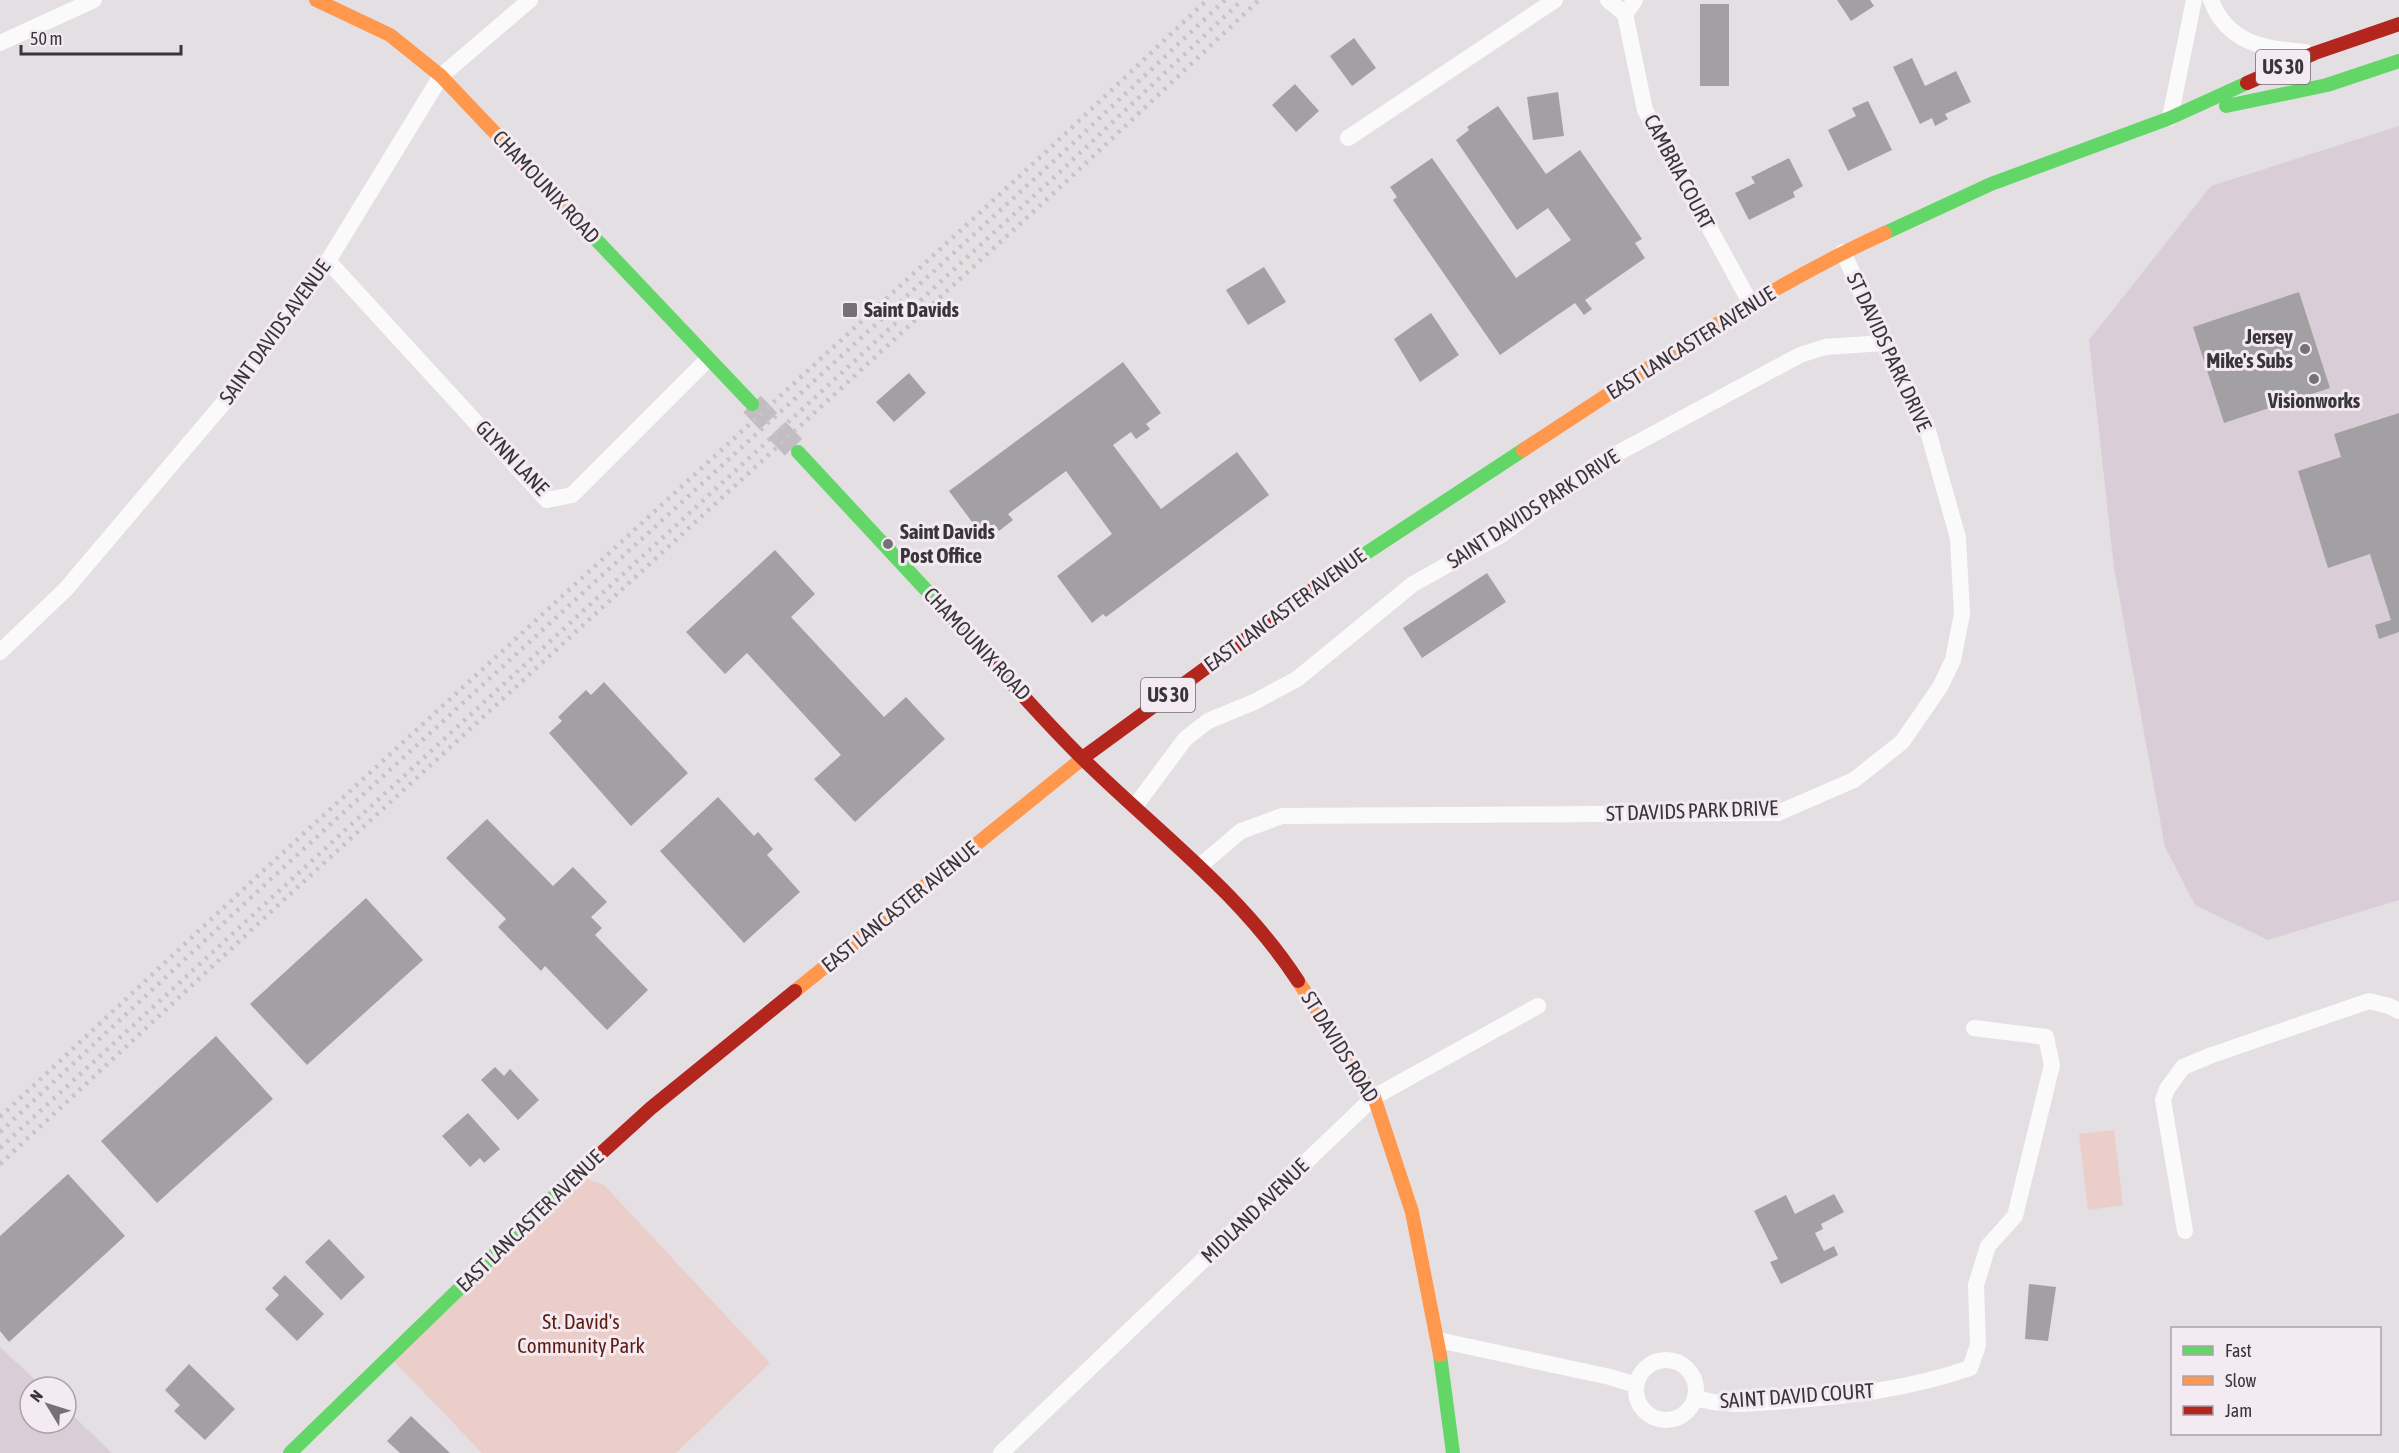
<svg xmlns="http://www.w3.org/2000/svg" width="2399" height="1453" viewBox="0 0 2399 1453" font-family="'Asap Condensed',sans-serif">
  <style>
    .built { fill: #d9ced7 }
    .green { fill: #ebcdc9 }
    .building { fill: #a3a0a3 }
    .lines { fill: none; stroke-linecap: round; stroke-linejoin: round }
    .secondary-tunnel { stroke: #c2bdc1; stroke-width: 24; stroke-dasharray: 24 12; stroke-linecap: butt }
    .street { stroke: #fbfafb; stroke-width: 16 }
    .fast { stroke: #63d668; stroke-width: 14 }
    .slow { stroke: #ff974d; stroke-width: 14 }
    .jam { stroke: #b3261e; stroke-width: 14 }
    .rail { stroke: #c5c5c5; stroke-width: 4.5; stroke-dasharray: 3 6; stroke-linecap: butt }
    .poi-dot { fill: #757174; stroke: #f4eaf2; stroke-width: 2 }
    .labels { text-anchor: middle; stroke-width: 6; stroke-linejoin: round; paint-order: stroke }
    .shield { fill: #f4eaf2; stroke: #716c70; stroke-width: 1.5 }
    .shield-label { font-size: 20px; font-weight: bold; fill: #393639 }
    .street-label { font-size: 21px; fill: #393639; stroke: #f4eaf2 }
    .poi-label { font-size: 21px; font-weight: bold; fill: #393639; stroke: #f4eaf2; text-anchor: start }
    .park-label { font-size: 21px; fill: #5c1d0f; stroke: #f4eaf2 }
  </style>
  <rect width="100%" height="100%" fill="#e4dfe3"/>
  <!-- built -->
  <path class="built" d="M2399,126V900L2268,940L2195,905L2165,847L2114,568L2089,340L2211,186Z
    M0,1347L43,1387H30V1423H66V1409L112,1453H0Z"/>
  <!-- green -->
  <path class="green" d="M2114,1130L2123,1205L2088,1210L2079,1134Z
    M576,1175L604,1185L770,1363L676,1453H482L389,1356Z"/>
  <!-- building -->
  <path class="building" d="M1837,0H1870L1874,6L1851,21Z
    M1700,4H1729V86H1700Z
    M1354,38L1376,68L1352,86L1330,56Z
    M1912,58L1925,86L1956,71L1971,102L1945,114L1948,119L1935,126L1932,118L1920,124L1893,67Z
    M1295,84L1319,111L1296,132L1272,105Z
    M1558,92L1564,136L1533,140L1527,97Z
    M1868,101L1892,150L1848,171L1828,130L1856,116L1852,108Z
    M1498,106L1546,174L1580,150L1642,239L1635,243L1645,258L1585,300L1592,309L1584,315L1575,303L1500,355L1393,200L1397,197L1390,187L1432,158L1516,278L1571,240L1548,208L1517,230L1456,140L1469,130L1467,127Z
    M1789,158L1803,186L1793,192L1795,197L1749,220L1735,193L1755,183L1751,177Z
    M1264,267L1286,302L1248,325L1226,290Z
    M2299,292L2330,388L2224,423L2193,327Z
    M1431,313L1459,355L1420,382L1394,339Z
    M1123,362L1161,413L1146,424L1150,429L1136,439L1131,432L1113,445L1161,509L1237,452L1269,495L1106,617L1103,614L1092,623L1057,576L1112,534L1066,471L1008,514L1013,520L999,531L994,524L981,534L949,491Z
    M909,373L926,393L894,422L876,402Z
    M2399,413V632L2379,639L2375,625L2391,620L2370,554L2328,568L2298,471L2341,457L2334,434Z
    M775,550L815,594L791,617L884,717L906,697L945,739L855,822L814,779L841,755L747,653L725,674L686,632Z
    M1487,573L1506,602L1422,658L1403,628Z
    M604,682L688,773L631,826L549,733L562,721L558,717L586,690L591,695Z
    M718,797L754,836L758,832L773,849L767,855L800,892L744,943L660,851Z
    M487,819L553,886L573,867L607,902L591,917L602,928L595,935L648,990L607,1030L545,966L541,971L498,927L506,919L446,858Z
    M366,898L423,960L307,1065L250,1004Z
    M216,1036L273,1099L157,1203L101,1141Z
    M495,1067L504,1076L510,1069L539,1100L518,1120L481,1080Z
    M468,1113L500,1149L484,1163L480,1158L470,1167L442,1136Z
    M68,1174L125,1236L9,1342L0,1331V1236Z
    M1834,1194L1844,1212L1821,1224L1823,1229L1815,1233L1824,1251L1834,1246L1838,1255L1781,1284L1770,1262L1778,1259L1754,1211L1786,1195L1795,1214Z
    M329,1239L365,1277L341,1300L305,1262Z
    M285,1275L324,1314L297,1341L265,1309L279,1295L272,1288Z
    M2029,1284L2056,1287L2048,1341L2025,1339Z
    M189,1364L235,1409L205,1440L174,1411L180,1405L165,1390Z
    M411,1416L450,1453H400L387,1441Z"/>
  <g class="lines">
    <!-- secondary-tunnel -->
    <path class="secondary-tunnel" d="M752,404L798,452"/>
    <!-- street -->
    <path class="street" d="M1608,0L1625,14
      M1635,0L1625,14L1645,110L1751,304
      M2211,0C2227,43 2264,49 2305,52
      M0,43L94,0
      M2170,118L2194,0
      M1348,138L1555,0
      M328,261L547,500L572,495L708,359
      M0,652L66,589L231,394L328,261L441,76L530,0
      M1136,805L1185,739L1208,721L1254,702L1297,679L1413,584L1501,535L1594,466L1800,355L1825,347L1884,343
      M1201,865L1241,831L1282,816L1778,813L1854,780L1902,742L1940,687L1953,660L1962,614L1958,538L1926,424L1884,343L1843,252
      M2185,1231L2163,1100L2167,1089L2183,1067L2212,1055L2369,1001L2389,1006L2399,1011
      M1438,1340L1610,1377L1636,1385
      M1636 1390a30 30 0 1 1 60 0a30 30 0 1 1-60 0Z
      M1695,1397C1724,1408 1755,1403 1785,1401C1848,1396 1910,1389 1970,1368L1978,1345L1976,1285L1988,1246L2015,1216L2052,1065L2046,1037L1974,1028
      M1001,1453L1374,1097L1538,1006"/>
    <!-- fast -->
    <path class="fast" d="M2226,106L2327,85L2399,61
      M569,211L752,404
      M1885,233L1991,184L2170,118L2247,83
      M798,452L967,634
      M1333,575L1523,450
      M1440,1355L1453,1453
      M290,1453L565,1186"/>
    <!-- slow -->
    <path class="slow" d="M316,0L390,35L441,76L569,211
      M1523,450C1641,374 1757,291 1885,233
      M1298,981L1374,1097L1412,1212L1440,1355
      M795,991L1088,754"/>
    <!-- jam -->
    <path class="jam" d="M2247,83L2315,53L2399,24
      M967,634C1005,675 1042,719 1082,758C1157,832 1240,892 1298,981
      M1088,754L1333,575
      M565,1186L651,1108L795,991"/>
    <!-- rail -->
    <path class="rail" d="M0,1117L251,882L1047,151L1207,0
      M0,1132L259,890L1055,160L1225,0
      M0,1148L1063,169L1242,0
      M0,1164L275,908L1070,178L1259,0"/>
  </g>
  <!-- markers -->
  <g class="poi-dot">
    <rect x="842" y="302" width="16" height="16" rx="3"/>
    <circle cx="2305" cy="349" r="6"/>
    <circle cx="2314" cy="379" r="6"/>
    <circle cx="888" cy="544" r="6"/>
  </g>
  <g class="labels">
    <!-- shield labels -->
    <g class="shield">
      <rect x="2256" y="50" width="54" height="34" rx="4.5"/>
      <rect x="1141" y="678" width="54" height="34" rx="4.5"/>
    </g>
    <g class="shield-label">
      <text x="2283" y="74">US 30</text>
      <text x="1168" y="702">US 30</text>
    </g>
    <!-- street labels -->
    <g class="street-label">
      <text transform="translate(1679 172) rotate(62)" y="7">CAMBRIA COURT</text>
      <text transform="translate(546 187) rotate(47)" y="7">CHAMOUNIX ROAD</text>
      <text transform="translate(275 332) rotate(-54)" y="7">SAINT DAVIDS AVENUE</text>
      <text transform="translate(1691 343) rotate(-32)" y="7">EAST LANCASTER AVENUE</text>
      <text transform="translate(1889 352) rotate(65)" y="7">ST DAVIDS PARK DRIVE</text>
      <text transform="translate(512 458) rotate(46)" y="7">GLYNN LANE</text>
      <text transform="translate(1533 509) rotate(-33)" y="7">SAINT DAVIDS PARK DRIVE</text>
      <text transform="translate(1285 610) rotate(-36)" y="7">EAST LANCASTER AVENUE</text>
      <text transform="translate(977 644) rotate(47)" y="7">CHAMOUNIX ROAD</text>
      <text transform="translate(1692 811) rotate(-2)" y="7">ST DAVIDS PARK DRIVE</text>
      <text transform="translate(900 907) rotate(-39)" y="7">EAST LANCASTER AVENUE</text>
      <text transform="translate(1340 1047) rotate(58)" y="7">ST DAVIDS ROAD</text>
      <text transform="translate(1255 1211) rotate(-44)" y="7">MIDLAND AVENUE</text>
      <text transform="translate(530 1221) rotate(-44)" y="7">EAST LANCASTER AVENUE</text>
      <text transform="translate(1797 1396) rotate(-4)" y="7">SAINT DAVID COURT</text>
    </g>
    <!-- poi labels -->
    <g class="poi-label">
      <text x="864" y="317">Saint Davids</text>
      <text x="2293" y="344" text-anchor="end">Jersey<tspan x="2293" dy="24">Mike's Subs</tspan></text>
      <text x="2314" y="408" text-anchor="middle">Visionworks</text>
      <text x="900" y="539">Saint Davids<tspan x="900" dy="24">Post Office</tspan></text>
    </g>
    <!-- park labels -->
    <g class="park-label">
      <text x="581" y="1329">St. David's<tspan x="581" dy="24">Community Park</tspan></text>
    </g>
  </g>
  <!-- legend -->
  <rect x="2171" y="1327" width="210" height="108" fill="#f4eaf2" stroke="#a9a2a8" stroke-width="1.5"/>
  <rect x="2183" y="1346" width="30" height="9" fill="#63d668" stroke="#a9a2a8" stroke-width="1.5"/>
  <text x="2225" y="1357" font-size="18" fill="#393639">Fast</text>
  <rect x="2183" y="1376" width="30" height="9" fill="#ff974d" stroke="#a9a2a8" stroke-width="1.5"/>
  <text x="2225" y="1387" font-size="18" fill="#393639">Slow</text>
  <rect x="2183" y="1406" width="30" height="9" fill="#b3261e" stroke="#a9a2a8" stroke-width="1.5"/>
  <text x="2225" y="1417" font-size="18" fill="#393639">Jam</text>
  <!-- north arrow -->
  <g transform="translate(48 1405) rotate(308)"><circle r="28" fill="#f4eaf2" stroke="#a9a2a8" stroke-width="1.5"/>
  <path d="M0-4.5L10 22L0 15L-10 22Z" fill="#757174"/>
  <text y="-9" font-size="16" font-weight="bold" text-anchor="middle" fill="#393639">N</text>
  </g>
  <!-- scale -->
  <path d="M21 45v9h160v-9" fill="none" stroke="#393639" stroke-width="3"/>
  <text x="30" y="45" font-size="18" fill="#393639" stroke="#f4eaf2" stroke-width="4.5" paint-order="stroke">50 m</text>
</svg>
